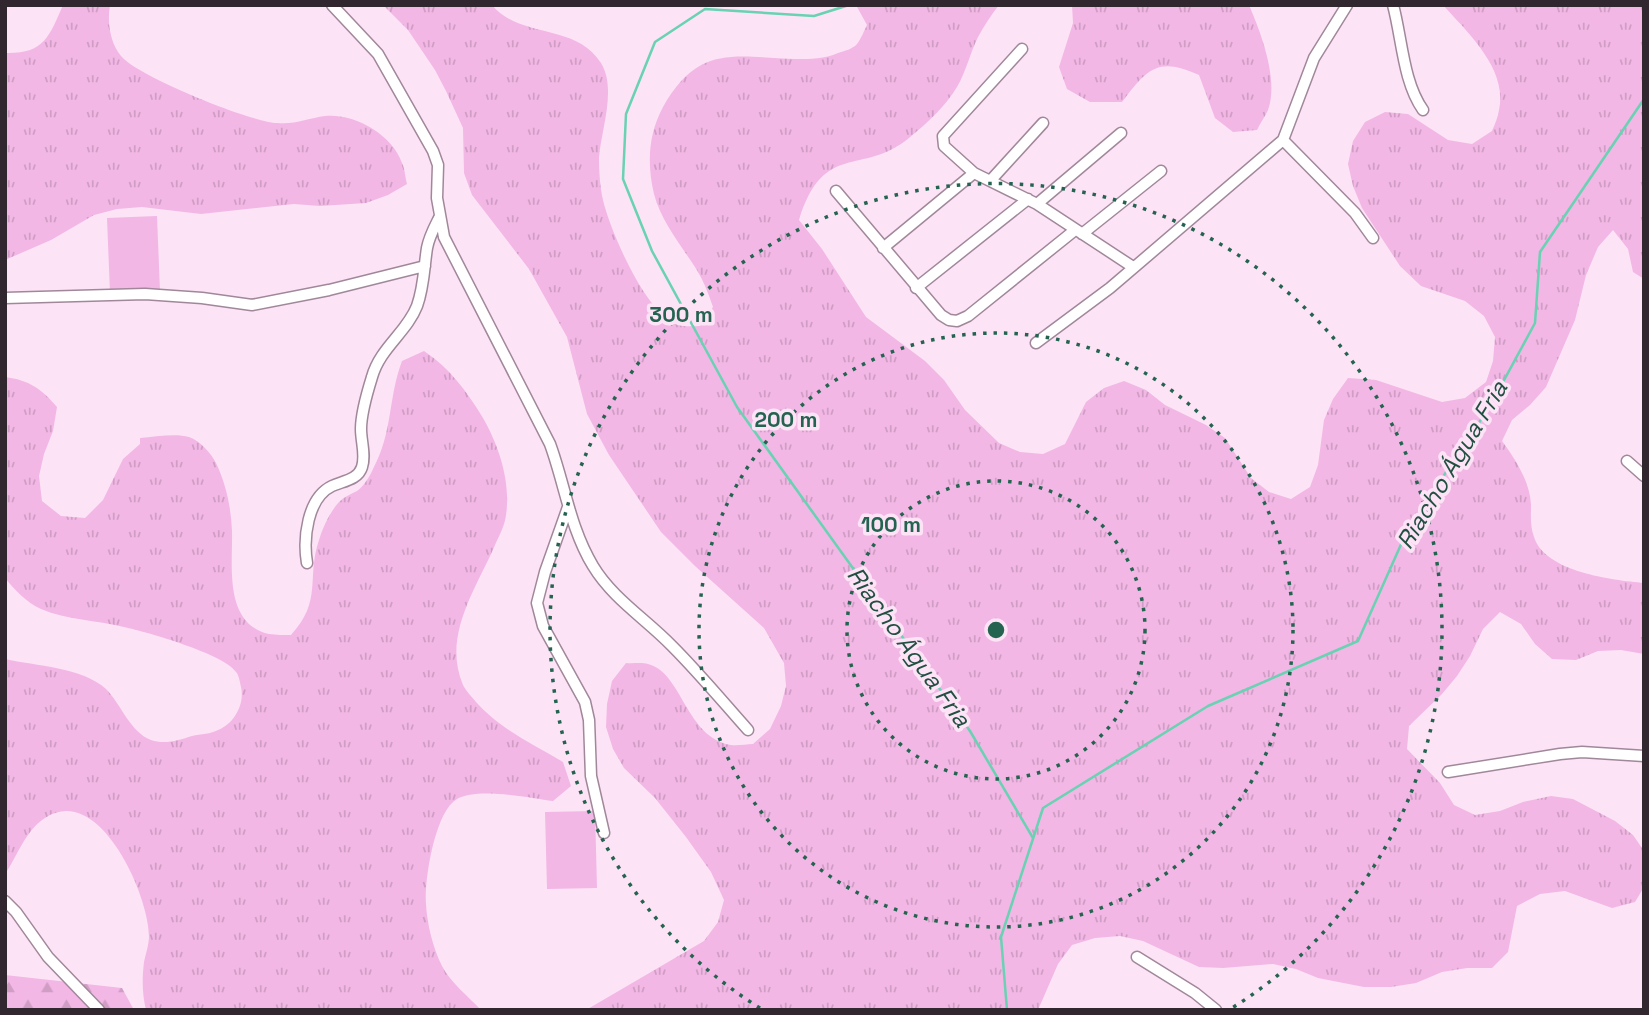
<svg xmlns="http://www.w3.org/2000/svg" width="1649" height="1015" viewBox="0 0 1649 1015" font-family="'Space Grotesk',sans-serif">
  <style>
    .grass { fill: url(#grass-tufts) }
    .forest { fill: url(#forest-firs) }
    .pitch { fill: #f2b7e5 }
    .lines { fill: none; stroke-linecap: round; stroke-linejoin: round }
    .stream { stroke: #68d2b2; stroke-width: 2.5 }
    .minor-casing { stroke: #a0889a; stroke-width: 13 }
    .minor { stroke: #fff; stroke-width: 10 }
    .ring { fill: none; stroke: #236350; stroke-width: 3.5; stroke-dasharray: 3.5 7 }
    .labels { text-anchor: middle; stroke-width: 7; stroke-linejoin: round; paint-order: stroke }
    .water-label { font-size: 24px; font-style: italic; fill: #214f41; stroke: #fde3f6 }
    .centre { fill: #236350; stroke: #fde3f6; stroke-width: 3.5 }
    .ring-label { font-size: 21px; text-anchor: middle; font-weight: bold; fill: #236350; stroke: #fde3f6; stroke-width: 7; stroke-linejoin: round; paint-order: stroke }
  </style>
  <defs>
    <pattern id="grass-tufts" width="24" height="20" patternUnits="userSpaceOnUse" patternTransform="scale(1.75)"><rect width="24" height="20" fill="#f2b7e5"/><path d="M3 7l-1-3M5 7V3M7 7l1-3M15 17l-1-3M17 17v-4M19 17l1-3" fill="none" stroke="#d09dc5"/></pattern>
    <pattern id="forest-firs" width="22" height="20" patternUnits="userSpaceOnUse" patternTransform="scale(1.75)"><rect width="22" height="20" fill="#f2b7e5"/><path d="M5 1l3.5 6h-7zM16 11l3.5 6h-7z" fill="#d09dc5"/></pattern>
  </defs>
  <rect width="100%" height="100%" fill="#fde3f6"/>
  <!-- grass -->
  <path class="grass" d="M63,5H110C107,22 110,43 121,56C137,76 250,122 277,123C294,125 309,118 325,116C354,113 392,134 402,163C405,169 405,177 407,184L388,195L366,203L320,206L294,204L201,214L142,207L117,209L94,215L51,240L5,260V53C44,54 49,37 63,5Z
    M383,5H492C520,39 576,23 601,63C617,89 601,130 599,158C599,171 600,187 603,200C610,231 647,316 678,325C685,327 693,326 700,326L713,307C708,292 702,277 693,264C679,243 661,220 654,194C647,164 648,135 663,107C699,44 733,57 796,59C810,59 825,59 838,53C844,51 853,49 857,44C861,39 864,31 867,25L856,5H999C991,15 984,26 978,37C970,53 966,72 957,87C945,107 926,124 909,138C861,177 824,140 799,220L822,249L866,317L925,361L944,380L965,410L999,443L1020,452L1043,454L1065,444L1086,402L1104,388L1124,381L1146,390L1165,405L1206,425L1225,438L1251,478L1269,492L1291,499L1310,487L1318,465L1324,420L1333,399L1348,378L1376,380L1442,402L1465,398L1486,382L1493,361L1495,337L1484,316L1465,301L1421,286L1400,266L1362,208L1353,186L1348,164L1353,141L1365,122L1385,112L1408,114L1448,140L1472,144L1492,131C1495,124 1498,117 1499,110C1508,69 1468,33 1443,5H1644V279L1633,272L1628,249L1613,230L1598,247L1586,275L1575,320L1546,387L1530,405L1512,420L1502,441C1515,459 1530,481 1531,505C1531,516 1530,526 1534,537C1545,572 1612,580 1644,583V654L1621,650L1598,651L1576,660L1552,659L1535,644L1521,624L1500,612L1483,629L1470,656L1457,676L1442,694L1409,726L1407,749L1440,783L1454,805L1475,815L1500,811L1523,802L1551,796L1573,799L1615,821L1633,835L1644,851V887L1635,902L1612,908L1565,891L1540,894L1517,906L1508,952L1492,968H1467L1442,972L1416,983L1391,987H1364L1318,978L1296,969L1273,964L1223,968L1199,967L1143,941L1120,936L1095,938L1072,945L1058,964L1038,1010H586L704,941L718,922L724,900L711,872L686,837L655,798L624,768L613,749L606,727L607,704L612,681L626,663C633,664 641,662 648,664C682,672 686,738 731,745C738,746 746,744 753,744L770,729L781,706L786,686L784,663L764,628L695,566L661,532L609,455L587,414L567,337L529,269L472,195L464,173L463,128L446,91L435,70L408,30Z
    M1072,5H1249C1261,33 1279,80 1268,110C1265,117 1260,123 1257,130L1233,132L1215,118L1199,75C1158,56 1147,69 1122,102H1090L1067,89L1059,67L1073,23Z
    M424,351C450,368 467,392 483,418C499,446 511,482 506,515C505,525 499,536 495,545C476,589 442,636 463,685C466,691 472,697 476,702C501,730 532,743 563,762L571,786L553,801C529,798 478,787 457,799C435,811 424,881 426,904C427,924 433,948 442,966C450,982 469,997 481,1010H146C142,993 142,979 144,962C146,953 149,944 149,936C149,895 99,782 45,818C25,831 18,855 5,874V659C36,666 82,667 106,689C121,704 130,732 151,740C165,745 179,740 192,736C201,734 211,734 218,730C234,724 245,704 241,687C240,683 239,675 236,672C224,654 147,632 124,627C96,620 67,620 41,609C26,602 15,590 5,578V377C29,380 42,389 57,407L53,431L44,454L39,476L42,501L61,516L85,518L103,500L123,459L140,444V438C155,437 175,433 189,437C200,441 211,453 216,463C226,484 231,507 232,531C233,565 223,623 269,634C276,635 284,635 291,635C323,600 306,579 319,540C323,527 330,512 339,502C344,497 351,494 357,491C364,486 370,476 373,469C393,432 388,398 402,361Z"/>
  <!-- forest -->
  <path class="forest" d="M5,975L122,988L134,1010H5Z"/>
  <!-- pitch -->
  <path class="pitch" d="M157,216L160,291L110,293L107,218Z
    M595,811L597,888L547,889L545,812Z"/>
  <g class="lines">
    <!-- stream -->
    <path class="stream" d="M849,5L814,16L705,9L655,42L626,114L623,179L652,251L737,407L970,731L1033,838
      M1007,1010L1001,937L1043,808L1208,706L1358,641L1407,531L1490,406L1535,323L1540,252L1644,99"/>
    <!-- minor casing -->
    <g class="minor-casing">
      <path id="minor" d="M332,5L378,54L433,151L438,165L437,198L444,237L550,444C565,485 570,528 593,566C613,599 646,619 672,646C699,673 723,702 748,730
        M1393,5C1402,38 1403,82 1423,110
        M1022,49L943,136L944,146L974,173L1037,204L1133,267
        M1283,140L1355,213L1373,238
        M991,180L1043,123
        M836,191L941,315L949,320L957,321L968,316L1075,230
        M1037,204L1121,133
        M1082,234L1161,171
        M883,248L974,173
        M916,288L1028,199
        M5,298L145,294L202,298L252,305L329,290L425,266
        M1036,343L1110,288L1283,140L1314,58L1347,5
        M1627,461L1644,476
        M568,507L545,572L537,603L543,626L585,702L589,720L591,776L604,833
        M307,563C303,539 307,498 332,486C343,481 358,480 362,467C366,455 361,442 361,429C361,413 367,393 372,377C380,348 407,332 417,306C424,287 424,267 427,248C429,237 434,228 439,218
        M1448,772L1560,754L1582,752L1644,756
        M5,901L16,912L48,957L99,1010
        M1137,957L1195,993L1216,1010"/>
    </g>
    <!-- minor -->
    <use href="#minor" class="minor"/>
  </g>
  <!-- distance rings -->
  <g class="ring">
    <circle cx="996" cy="630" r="149"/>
    <circle cx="996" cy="630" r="297"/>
    <path d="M760 1008A446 446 0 1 1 1232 1008"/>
  </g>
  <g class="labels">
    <!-- water labels -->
    <g class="water-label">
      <text transform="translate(1452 465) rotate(-59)" y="8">Riacho Água Fria</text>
      <text transform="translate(909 647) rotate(54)" y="8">Riacho Água Fria</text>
    </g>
  </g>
  <circle cx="996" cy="630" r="10" class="centre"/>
  <g class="ring-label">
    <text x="681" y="322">300 m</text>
    <text x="786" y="427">200 m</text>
    <text x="891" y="532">100 m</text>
  </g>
  <!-- border -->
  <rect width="1649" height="1015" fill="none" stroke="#31282f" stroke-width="14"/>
</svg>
